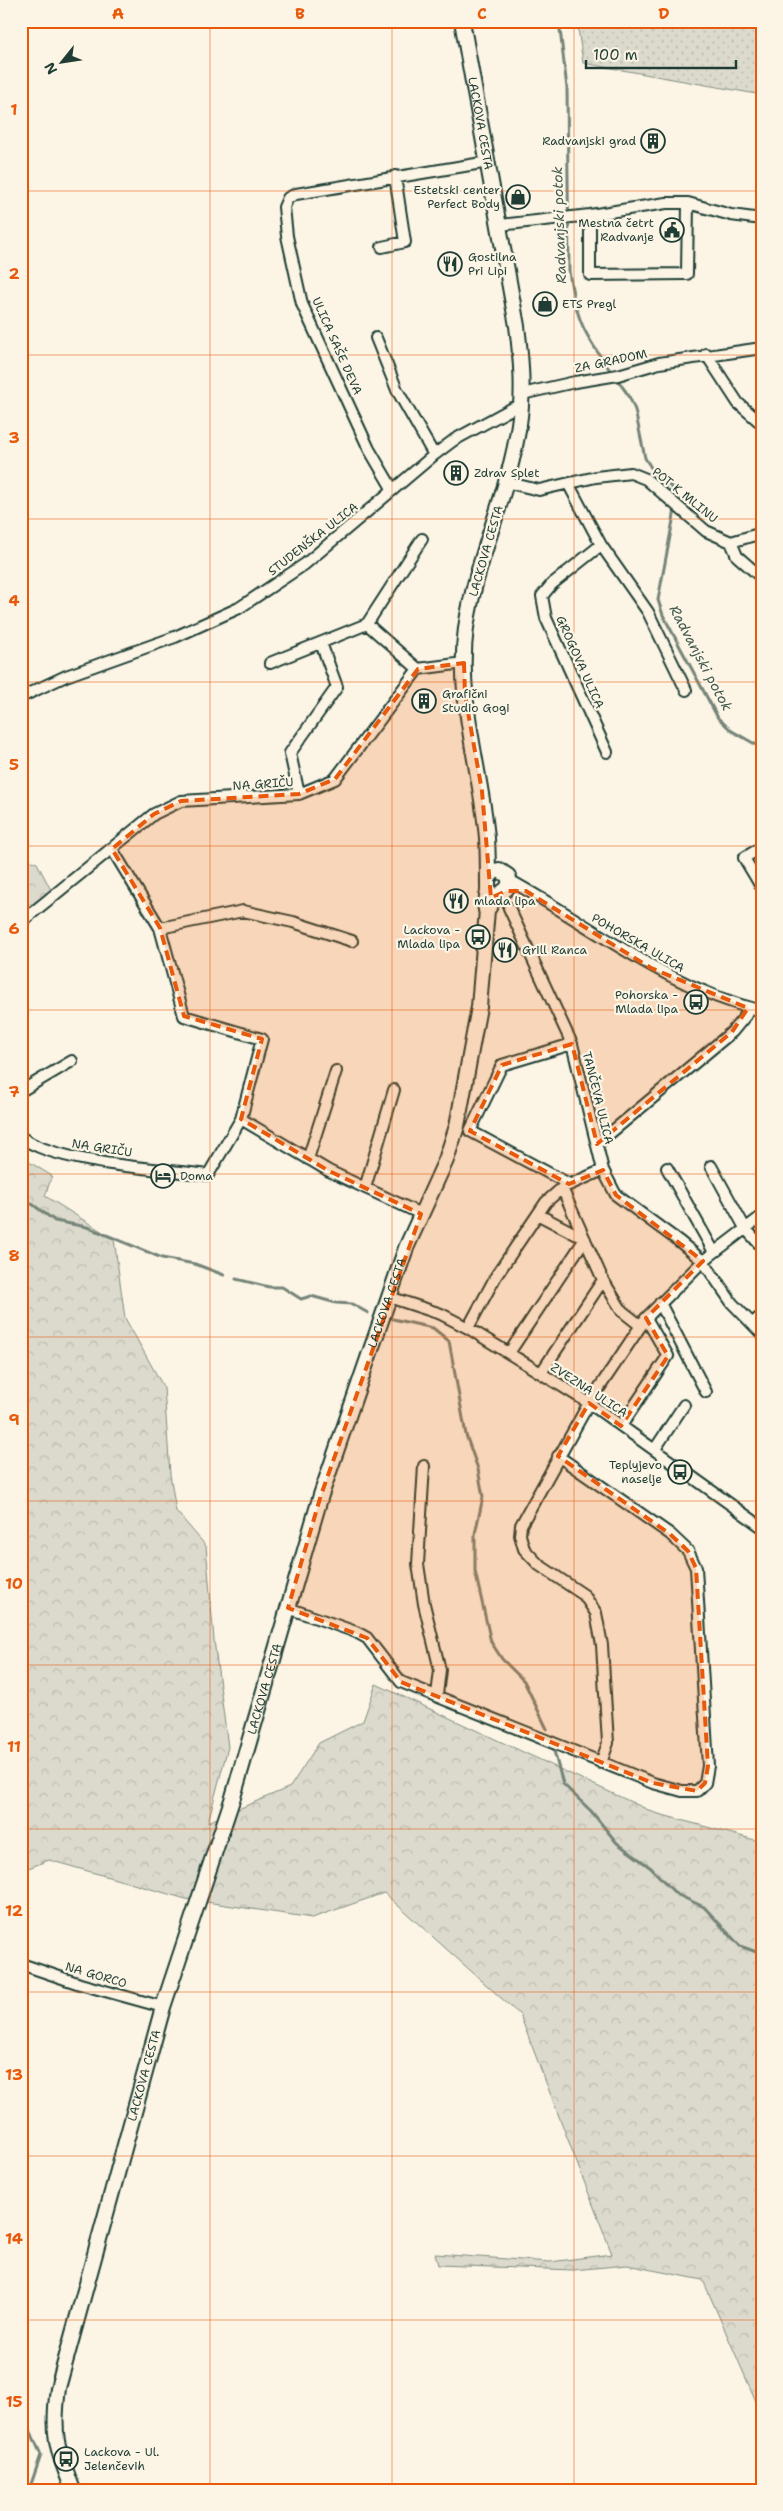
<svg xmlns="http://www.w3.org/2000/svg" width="783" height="2511" viewBox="0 0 783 2511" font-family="'Shantell Sans',sans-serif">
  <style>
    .grass { fill: url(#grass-dots); stroke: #7e8c80 }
    .forest { fill: url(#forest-crowns); stroke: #7e8c80 }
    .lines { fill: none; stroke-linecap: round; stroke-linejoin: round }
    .stream { stroke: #758479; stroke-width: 3 }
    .street-casing { stroke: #1f3d34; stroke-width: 14 }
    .secondary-casing { stroke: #1f3d34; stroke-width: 18 }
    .street { stroke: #fcf5e5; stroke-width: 10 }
    .secondary { stroke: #fcf5e5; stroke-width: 14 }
    .marked { fill: #e8590c; fill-opacity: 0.2; stroke: #e8590c; stroke-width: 4; stroke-dasharray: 10 6; stroke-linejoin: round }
    .grid { fill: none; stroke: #e8590c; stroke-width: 1; stroke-opacity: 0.55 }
    .labels { text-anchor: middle; stroke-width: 4.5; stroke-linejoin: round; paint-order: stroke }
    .street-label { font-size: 12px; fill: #1f3d34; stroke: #fcf5e5 }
    .poi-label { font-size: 12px; fill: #1f3d34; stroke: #fcf5e5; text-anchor: start }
    .water-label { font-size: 14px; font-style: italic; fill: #435a51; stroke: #fcf5e5 }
    .neatline { fill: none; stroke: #e8590c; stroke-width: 2 }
    .grid-label { font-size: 16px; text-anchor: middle; font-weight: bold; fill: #e8590c }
  </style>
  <defs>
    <pattern id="grass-dots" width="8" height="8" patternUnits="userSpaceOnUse" patternTransform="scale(1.25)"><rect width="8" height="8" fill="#dcdacc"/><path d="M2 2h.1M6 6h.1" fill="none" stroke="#bcbcb0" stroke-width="1.8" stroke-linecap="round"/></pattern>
    <pattern id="forest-crowns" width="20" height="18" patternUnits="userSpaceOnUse" patternTransform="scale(1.25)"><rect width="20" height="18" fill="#dcdacc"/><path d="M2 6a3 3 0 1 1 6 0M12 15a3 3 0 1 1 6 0" fill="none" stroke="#bcbcb0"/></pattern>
  </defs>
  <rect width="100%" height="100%" fill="#fcf5e5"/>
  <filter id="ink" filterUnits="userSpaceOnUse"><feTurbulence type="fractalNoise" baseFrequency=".02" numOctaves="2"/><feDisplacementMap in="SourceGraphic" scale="10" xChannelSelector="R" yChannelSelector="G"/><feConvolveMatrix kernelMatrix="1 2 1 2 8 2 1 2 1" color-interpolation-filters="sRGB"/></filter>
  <g filter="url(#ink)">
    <!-- grass -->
    <path class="grass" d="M577,21H762V95L583,63Z"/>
    <!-- forest -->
    <path class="forest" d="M21,857L37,863L51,890L21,917Z
      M21,1157L52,1176L45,1196L114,1239L125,1318L164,1388L170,1474L176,1511L206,1546L214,1640L228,1747L208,1822L290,1787L319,1743L363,1721L376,1684L655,1813L755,1840H762V2415L703,2280L627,2265L573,2270L438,2265L435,2254L550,2262L612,2254L520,2015L384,1893L312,1918L186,1899L49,1860L21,1871Z"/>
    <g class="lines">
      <!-- stream -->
      <path class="stream" d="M559,21L567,88L569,271C576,320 584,334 612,373
        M616,378L629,396L635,410L645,458L655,474L675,490L677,499L658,600L663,615L718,718L732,731L762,748
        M21,1201H28L55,1221L87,1227L162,1258L195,1264L224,1275
        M236,1279L269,1287H282L301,1299L311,1296L336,1303L352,1304L368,1313
        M393,1319L433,1328L449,1341L466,1435L478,1469L483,1497L475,1534V1571L491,1642L502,1659L524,1681L547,1729
        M554,1751L563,1784L591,1811L617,1843L651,1868L676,1894L704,1907L740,1946L762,1954
        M21,2409L41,2455L29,2490"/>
      <!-- street casing -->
      <g class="street-casing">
        <path id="street" d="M590,215V275L687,274L688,203
          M500,225L590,215L666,203H688L731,215L762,219
          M382,247L405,242L395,176
          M376,338L397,390L434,455
          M706,354L738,403L762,424
          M522,394L575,382L618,375L659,363L762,348
          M505,482L539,490L596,477L631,473L646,479L706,531L731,542L762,533
          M569,485L601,545L648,612L686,690
          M393,490L369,449L302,304L287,236L284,207L288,198L296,194L488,162
          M731,542L737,556L762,578
          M601,545L552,584L542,596L546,618L607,752
          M367,624L418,669
          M270,663L367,624L422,539
          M21,697L66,676L175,637L239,608L305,564L434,455L454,440L513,408L521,407
          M299,794L290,753L337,687L321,643
          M762,847L744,858L762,888
          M112,849L160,928L184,1016L262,1039L241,1119
          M509,880C595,927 663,986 762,1011
          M509,908L572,1044L603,1170L616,1195L680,1242L703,1261L732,1303L762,1334
          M21,922L154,814L181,801L299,794L335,779L418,669L464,663
          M160,928L243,911L293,922L352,941
          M21,1091L72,1061
          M21,1137C56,1164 161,1169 208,1175L241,1119L329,1171L421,1214
          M597,1144L732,1032L746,1015L748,1008
          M308,1159L336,1071
          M711,1166L745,1228L762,1247
          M667,1168L714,1252
          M569,1184L470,1131L502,1065L572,1044
          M365,1188L394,1090
          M562,1188L603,1280L622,1311L641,1326
          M389,1297L441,1314L468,1328L589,1403L762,1527
          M660,1303L706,1392
          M753,1323L762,1315
          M468,1328L496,1276L546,1202L562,1188L603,1170
          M509,1353L585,1239L539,1215
          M541,1373L603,1280
          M621,1426L668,1356L646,1318
          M655,1449L684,1405
          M424,1466L418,1564L424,1604L440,1670L437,1695
          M288,1608L356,1632L367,1638L401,1682L653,1783L682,1791H697L705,1783L708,1766L696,1568L688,1551L670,1534L558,1456
          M601,1763L608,1743L602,1645L596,1613L584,1595L539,1565L524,1549L520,1535L521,1525L589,1403L646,1318L703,1261L762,1216
          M21,1964L80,1984L163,2007"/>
      </g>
      <!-- secondary casing -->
      <g class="secondary-casing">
        <g id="secondary">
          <path id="s1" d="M462,21L517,326C521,358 524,391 519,424C509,494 476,558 466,628C456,699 481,769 487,838C488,855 488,871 488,887C489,895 484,901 486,910"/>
          <path id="s2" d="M73,2490C56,2446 52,2435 58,2388L163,2007L233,1797L321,1495L406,1248L446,1160L457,1126L479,1007L487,910C490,907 491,903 494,899C501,891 513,890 508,876L499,870L494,871L488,879"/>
        </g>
      </g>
      <!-- street -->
      <use href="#street" class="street"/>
      <!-- secondary -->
      <use href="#secondary" class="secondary"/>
    </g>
  </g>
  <!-- marked area -->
  <path class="marked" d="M464,663L465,695L482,791L491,898L506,891H526L651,968L748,1008L732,1032L597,1144L572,1044L502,1065L470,1131L569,1184L603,1170L616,1195L703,1261L646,1318L668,1356L621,1426L589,1403L558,1456L670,1534L688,1551L696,1568L708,1766L705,1783L697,1791L653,1783L401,1682L367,1638L288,1608L321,1495L421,1214L329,1171L241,1119L262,1039L184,1016L160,928L112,849L154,814L181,801L299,794L335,779L418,669Z"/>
  <!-- grid -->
  <path class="grid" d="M210,21V2490M392,21V2490M574,21V2490M21,191H762M21,355H762M21,519H762M21,682H762M21,846H762M21,1010H762M21,1174H762M21,1337H762M21,1501H762M21,1665H762M21,1829H762M21,1992H762M21,2156H762M21,2320H762"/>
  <!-- icons -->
  <defs>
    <g id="building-ring" transform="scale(1.25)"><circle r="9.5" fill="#fcf5e5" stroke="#1f3d34" stroke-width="1.5"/><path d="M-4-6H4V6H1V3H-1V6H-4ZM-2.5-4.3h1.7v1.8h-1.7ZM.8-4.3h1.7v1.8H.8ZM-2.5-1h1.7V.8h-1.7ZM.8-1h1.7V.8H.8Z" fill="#1f3d34"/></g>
    <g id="shop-ring" transform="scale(1.25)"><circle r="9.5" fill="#fcf5e5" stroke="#1f3d34" stroke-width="1.5"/><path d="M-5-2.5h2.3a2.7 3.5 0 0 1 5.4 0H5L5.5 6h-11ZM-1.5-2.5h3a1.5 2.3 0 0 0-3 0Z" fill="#1f3d34"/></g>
    <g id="civic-ring" transform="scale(1.25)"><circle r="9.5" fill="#fcf5e5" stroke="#1f3d34" stroke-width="1.5"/><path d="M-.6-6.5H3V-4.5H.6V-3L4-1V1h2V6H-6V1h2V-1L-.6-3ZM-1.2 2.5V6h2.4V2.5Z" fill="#1f3d34"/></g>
    <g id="restaurant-ring" transform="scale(1.25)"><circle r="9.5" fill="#fcf5e5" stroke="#1f3d34" stroke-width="1.5"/><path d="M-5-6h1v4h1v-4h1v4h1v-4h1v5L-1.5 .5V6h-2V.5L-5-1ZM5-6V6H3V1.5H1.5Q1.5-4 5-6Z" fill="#1f3d34"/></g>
    <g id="bus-ring" transform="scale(1.25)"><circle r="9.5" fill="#fcf5e5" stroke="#1f3d34" stroke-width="1.5"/><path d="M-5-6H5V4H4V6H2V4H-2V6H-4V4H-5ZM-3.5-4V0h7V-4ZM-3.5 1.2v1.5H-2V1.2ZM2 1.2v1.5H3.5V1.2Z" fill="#1f3d34"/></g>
    <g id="hotel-ring" transform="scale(1.25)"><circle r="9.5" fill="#fcf5e5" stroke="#1f3d34" stroke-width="1.5"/><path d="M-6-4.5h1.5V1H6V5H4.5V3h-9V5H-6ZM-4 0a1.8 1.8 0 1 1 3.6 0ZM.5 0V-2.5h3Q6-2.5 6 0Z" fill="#1f3d34"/></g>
  </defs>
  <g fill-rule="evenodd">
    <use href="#building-ring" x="653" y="141"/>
    <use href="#shop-ring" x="518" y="197"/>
    <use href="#civic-ring" x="672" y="230"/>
    <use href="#restaurant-ring" x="450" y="264"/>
    <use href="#shop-ring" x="545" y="304"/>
    <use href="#building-ring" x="456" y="473"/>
    <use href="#building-ring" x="424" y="701"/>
    <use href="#restaurant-ring" x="456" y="901"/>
    <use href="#bus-ring" x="478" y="937"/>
    <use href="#restaurant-ring" x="505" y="950"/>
    <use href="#bus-ring" x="696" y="1002"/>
    <use href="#hotel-ring" x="163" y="1176"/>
    <use href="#bus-ring" x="680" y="1472"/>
    <use href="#bus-ring" x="66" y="2459"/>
  </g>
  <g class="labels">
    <!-- street labels -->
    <g class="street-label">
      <text dy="4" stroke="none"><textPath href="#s1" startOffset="104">LACKOVA CESTA</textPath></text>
      <text transform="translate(337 346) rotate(66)" y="4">ULICA SAŠE DEVA</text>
      <text transform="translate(611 361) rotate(-12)" y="4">ZA GRADOM</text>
      <text transform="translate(685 495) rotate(39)" y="4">POT K MLINU</text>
      <text transform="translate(313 539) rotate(-38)" y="4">STUDENŠKA ULICA</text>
      <text transform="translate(486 551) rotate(-74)" y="4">LACKOVA CESTA</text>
      <text transform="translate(580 662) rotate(66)" y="4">GROGOVA ULICA</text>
      <text transform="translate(263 784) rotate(-4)" y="4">NA GRIČU</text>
      <text transform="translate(638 943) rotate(30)" y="4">POHORSKA ULICA</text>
      <text transform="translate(598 1098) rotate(76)" y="4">TANČEVA ULICA</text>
      <text transform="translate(102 1148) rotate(9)" y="4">NA GRIČU</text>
      <text dy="4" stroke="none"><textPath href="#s2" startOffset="1239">LACKOVA CESTA</textPath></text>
      <text transform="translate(589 1390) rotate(33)" y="4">ZVEZNA ULICA</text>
      <text dy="4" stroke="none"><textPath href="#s2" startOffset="834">LACKOVA CESTA</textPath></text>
      <text transform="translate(96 1975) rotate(16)" y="4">NA GORCO</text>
      <text dy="4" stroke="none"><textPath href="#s2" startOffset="429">LACKOVA CESTA</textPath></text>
    </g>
    <!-- poi labels -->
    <g class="poi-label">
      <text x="636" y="145" text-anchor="end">Radvanjski grad</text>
      <text x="500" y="194" text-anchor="end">Estetski center<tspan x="500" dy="14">Perfect Body</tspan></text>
      <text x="654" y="227" text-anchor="end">Mestna četrt<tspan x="654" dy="14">Radvanje</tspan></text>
      <text x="468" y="261">Gostilna<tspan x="468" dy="14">Pri Lipi</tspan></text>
      <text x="562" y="308">ETS Pregl</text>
      <text x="474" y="477">Zdrav Splet</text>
      <text x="442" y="698">Grafični<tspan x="442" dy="14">Studio Gogi</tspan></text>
      <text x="474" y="905">mlada lipa</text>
      <text x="460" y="934" text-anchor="end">Lackova -<tspan x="460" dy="14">Mlada lipa</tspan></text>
      <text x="522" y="954">Grill Ranca</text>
      <text x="678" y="999" text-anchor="end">Pohorska -<tspan x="678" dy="14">Mlada lipa</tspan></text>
      <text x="180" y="1180">Doma</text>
      <text x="662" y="1469" text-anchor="end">Teplyjevo<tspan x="662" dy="14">naselje</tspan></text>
      <text x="84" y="2456">Lackova - Ul.<tspan x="84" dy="14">Jelenčevih</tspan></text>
    </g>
    <!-- water labels -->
    <g class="water-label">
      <text transform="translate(559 225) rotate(-92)" y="5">Radvanjski potok</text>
      <text transform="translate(701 658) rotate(62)" y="5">Radvanjski potok</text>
    </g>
  </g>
  <!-- margin -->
  <rect width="783" height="2511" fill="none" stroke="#fcf5e5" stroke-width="55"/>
  <!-- north arrow -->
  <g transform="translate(62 62) rotate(240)" stroke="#fcf5e5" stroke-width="4" paint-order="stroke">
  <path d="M0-4L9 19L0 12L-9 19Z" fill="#1f3d34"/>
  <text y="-8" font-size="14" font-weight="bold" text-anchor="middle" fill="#1f3d34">N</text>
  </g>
  <!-- scale -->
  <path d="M586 60v8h150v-8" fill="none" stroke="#1f3d34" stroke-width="2.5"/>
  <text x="593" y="60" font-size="15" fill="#1f3d34" stroke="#fcf5e5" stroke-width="4" paint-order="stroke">100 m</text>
  <rect x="28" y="28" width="728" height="2456" class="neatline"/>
  <g class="grid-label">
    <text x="118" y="19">A</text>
    <text x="300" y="19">B</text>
    <text x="482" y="19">C</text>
    <text x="664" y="19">D</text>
    <text x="14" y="115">1</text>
    <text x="14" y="279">2</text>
    <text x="14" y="443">3</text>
    <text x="14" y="606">4</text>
    <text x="14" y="770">5</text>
    <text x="14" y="934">6</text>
    <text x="14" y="1097">7</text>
    <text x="14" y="1261">8</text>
    <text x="14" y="1425">9</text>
    <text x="14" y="1589">10</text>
    <text x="14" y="1752">11</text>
    <text x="14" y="1916">12</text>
    <text x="14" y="2080">13</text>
    <text x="14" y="2244">14</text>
    <text x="14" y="2407">15</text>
  </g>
</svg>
